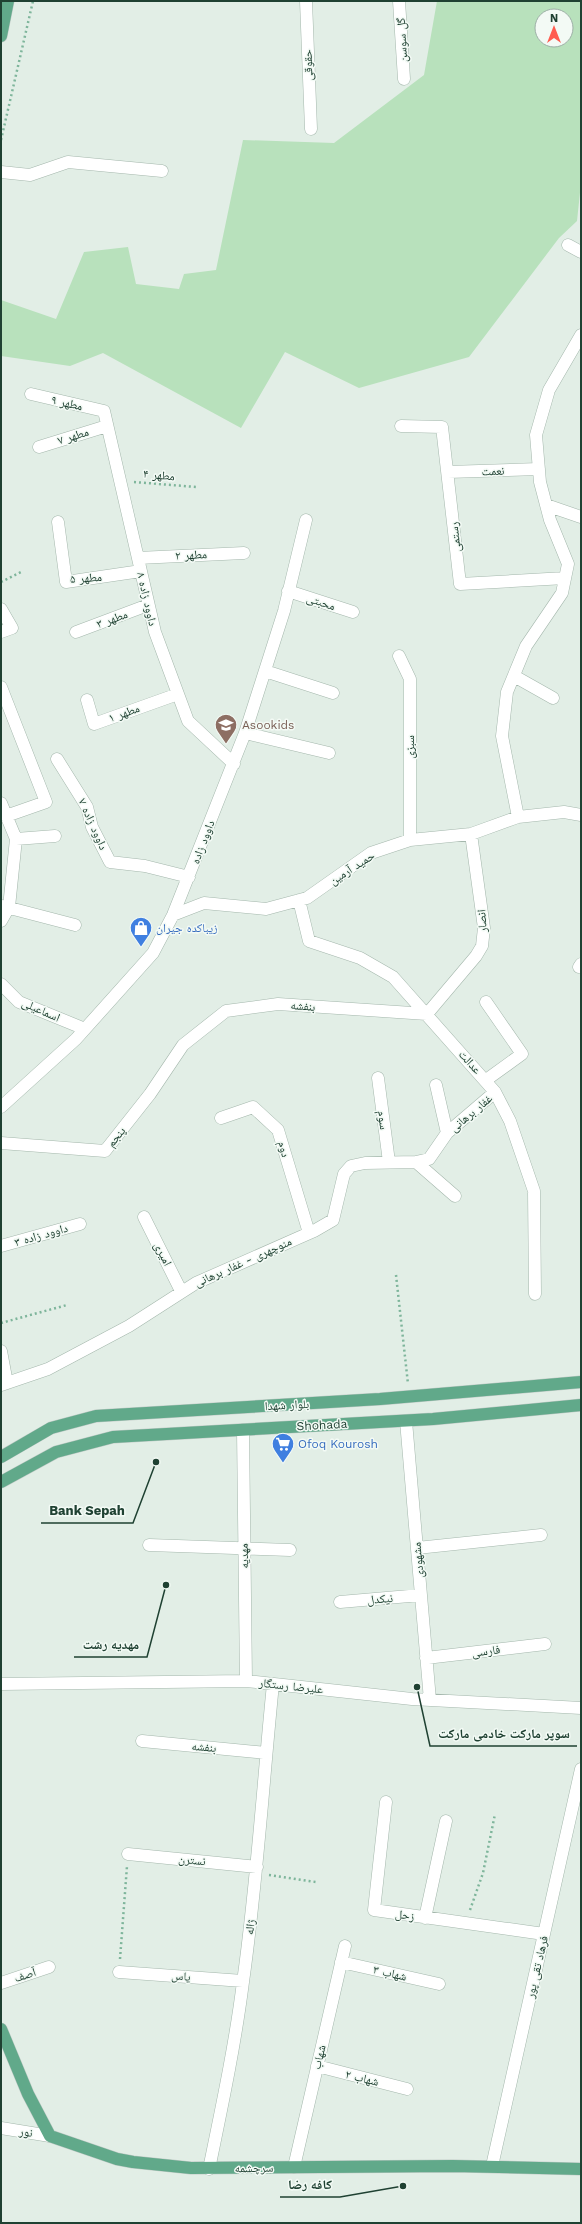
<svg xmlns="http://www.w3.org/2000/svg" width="582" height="2224" viewBox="0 0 582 2224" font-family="'Work Sans','Noto Naskh Arabic',sans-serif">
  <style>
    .green { fill: #b8e1bc; fill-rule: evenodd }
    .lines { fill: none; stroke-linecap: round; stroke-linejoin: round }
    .minor-casing { stroke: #a4b7ac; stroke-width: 13 }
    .major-casing { stroke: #c0cac6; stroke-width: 13 }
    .path { stroke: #7eb59b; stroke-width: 2.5; stroke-dasharray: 2 3; stroke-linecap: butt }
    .minor { stroke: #fff; stroke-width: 12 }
    .major { stroke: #61a98a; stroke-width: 12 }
    .labels { text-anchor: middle; stroke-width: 3; stroke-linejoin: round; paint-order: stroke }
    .street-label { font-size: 12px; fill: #1f4132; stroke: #f3faf5 }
    .education-label { font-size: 12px; fill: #785e54; stroke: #f3faf5; text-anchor: start }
    .shop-label { font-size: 12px; fill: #366cbe; stroke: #f3faf5; text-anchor: start }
    .leader { fill: none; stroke: #1f4132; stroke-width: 1.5 }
    .callout-dot { fill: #1f4132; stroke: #f3faf5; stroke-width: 1.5 }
    .callout-label { font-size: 13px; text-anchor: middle; font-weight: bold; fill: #1f4132; stroke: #f3faf5; stroke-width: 3; stroke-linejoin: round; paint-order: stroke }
  </style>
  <rect width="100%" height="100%" fill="#e2eee6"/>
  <!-- green -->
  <path class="green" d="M437,1H581V183L577,221L559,238L469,357L359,388L285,352L241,428L103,353L70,366L1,356V300L56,319L84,252L128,247L136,284L179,289L184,274L216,270L243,140L334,143L424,75ZM542,16H566V40H542Z"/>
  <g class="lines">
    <!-- minor casing -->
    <g class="minor-casing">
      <path id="minor" d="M306,1L311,129
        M399,1L404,79
        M1,172L30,175L68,162L162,171
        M568,245L581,252
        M31,394L104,411L155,632L188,721L234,764
        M401,426L442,427L460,584L565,578
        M39,447L107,426
        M448,472L539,469
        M546,505L581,517
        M58,522L66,582L141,571
        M138,558L244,553
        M288,591L353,612
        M1,609L12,628L1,632
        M76,632L148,605
        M399,656L410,679V840
        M265,671L333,693
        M514,676L553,698
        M1,687L46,802L6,816
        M87,700L94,724L178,694
        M245,733L329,753
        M57,759L87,807L92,827L110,862L145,866L189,877
        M1,803L16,839L9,907L1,921
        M518,817L502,736L507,692L526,646L562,593L568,564L550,520L540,482L536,435L549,390L581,335
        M16,839L55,836
        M299,900L309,941L360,958L393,977L495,1092L510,1121L534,1191L535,1294
        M2,906L75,925
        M173,915L204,903L266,909L307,898L371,853L410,840L471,834L518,817L564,812L581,815
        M579,967L581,964
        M1,984L19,1002L85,1029
        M486,1002L522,1054L486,1080
        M378,1078L389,1162
        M436,1085L447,1133
        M1,1107L76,1039L153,953L173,915L245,733L284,611L306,520
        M221,1118L253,1107L278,1130L309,1233
        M1,1143L105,1151L150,1094L183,1045L226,1011L278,1004L427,1014L476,956L482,946L484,928L471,834
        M416,1162L455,1196
        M144,1217L181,1291
        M1,1246L80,1224
        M1,1351L7,1383
        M1,1385L48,1369L129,1326L196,1283L314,1231L333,1220L344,1174L351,1166L365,1163L416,1162L429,1159L447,1133L495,1092
        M406,1421L430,1700
        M243,1430L246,1681
        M149,1545L290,1550
        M417,1548L541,1535
        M340,1602L421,1595
        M426,1658L545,1644
        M1,1684L246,1681L412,1699L581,1708
        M142,1741L266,1753
        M386,1802L374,1910L544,1934
        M128,1854L257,1867
        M425,1918L446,1821
        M341,1962L439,1984
        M119,1972L243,1981
        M1,1983L49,1967
        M317,2066L407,2089
        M1,2128L50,2136
        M492,2166L581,1769
        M294,2167L345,1946
        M209,2169C222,2106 235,2045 243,1982C257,1883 263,1783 273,1684"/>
    </g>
    <!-- major casing -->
    <g class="major-casing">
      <path id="major" d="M1,36L8,1
        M1,1457L51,1428L96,1416L380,1399L581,1382
        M1,1482L56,1452L113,1437L433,1419L581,1405
        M1,2029L28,2094L50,2136L117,2159L133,2162L191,2168L453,2166L581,2169"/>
    </g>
    <!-- path -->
    <path class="path" d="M1,140L33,1
      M134,482L196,487
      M1,582L21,572
      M396,1275L408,1384
      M1,1323L67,1305
      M269,1875L316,1882
      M470,1910L483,1873L495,1814
      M120,1959L127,1866"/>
    <!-- minor -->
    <use href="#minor" class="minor"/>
    <!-- major -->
    <use href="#major" class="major"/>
  </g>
  <!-- icons -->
  <defs>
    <g id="school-pin" transform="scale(1.15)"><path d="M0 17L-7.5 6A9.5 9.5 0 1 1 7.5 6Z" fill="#8d6e63" stroke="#f3faf5"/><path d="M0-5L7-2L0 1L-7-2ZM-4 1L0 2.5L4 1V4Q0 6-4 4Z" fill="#fff"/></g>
    <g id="shop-pin" transform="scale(1.15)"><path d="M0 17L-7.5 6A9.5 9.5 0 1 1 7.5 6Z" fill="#3f7fe0" stroke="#f3faf5"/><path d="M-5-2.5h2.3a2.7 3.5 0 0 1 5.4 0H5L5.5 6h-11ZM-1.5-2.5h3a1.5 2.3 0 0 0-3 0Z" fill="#fff"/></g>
    <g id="supermarket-pin" transform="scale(1.15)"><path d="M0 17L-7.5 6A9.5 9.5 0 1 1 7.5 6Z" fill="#3f7fe0" stroke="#f3faf5"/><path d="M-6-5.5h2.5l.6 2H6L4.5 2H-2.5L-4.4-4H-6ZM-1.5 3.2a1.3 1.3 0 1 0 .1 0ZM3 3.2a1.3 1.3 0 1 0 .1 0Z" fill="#fff"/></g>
  </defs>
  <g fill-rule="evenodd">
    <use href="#school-pin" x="226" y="725"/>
    <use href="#shop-pin" x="141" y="928"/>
    <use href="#supermarket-pin" x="283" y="1444"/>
  </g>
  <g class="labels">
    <!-- street labels -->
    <g class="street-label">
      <text transform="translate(402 40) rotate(-93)" y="4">گل سوسن</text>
      <text transform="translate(308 65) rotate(-92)" y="4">حقوقی</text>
      <text transform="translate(67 403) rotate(13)" y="4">مطهر ۹</text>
      <text transform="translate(73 436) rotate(-17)" y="4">مطهر ۷</text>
      <text transform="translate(493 471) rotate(-2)" y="4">نعمت</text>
      <text transform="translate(159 475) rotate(5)" y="4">مطهر ۴</text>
      <text transform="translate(455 537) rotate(-96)" y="4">رستمی</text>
      <text transform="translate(191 555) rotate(-3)" y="4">مطهر ۲</text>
      <text transform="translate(86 578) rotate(-4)" y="4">مطهر ۵</text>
      <text transform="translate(147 599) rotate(77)" y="4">داوود زاده ۸</text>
      <text transform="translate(321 602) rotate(18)" y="4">محبتی</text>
      <text transform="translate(112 619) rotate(-20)" y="4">مطهر ۳</text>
      <text transform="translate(124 713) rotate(-20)" y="4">مطهر ۱</text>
      <text transform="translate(410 747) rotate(-90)" y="4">سبزی</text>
      <text transform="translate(93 824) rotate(66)" y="4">داوود زاده ۷</text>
      <text transform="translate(203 842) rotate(-69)" y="4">داوود زاده</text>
      <text transform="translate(352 868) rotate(-33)" y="4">حمید آرمین</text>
      <text transform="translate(482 921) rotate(-94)" y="4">انصار</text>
      <text transform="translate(303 1006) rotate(4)" y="4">بنفشه</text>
      <text transform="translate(41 1010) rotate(24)" y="4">اسماعیلی</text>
      <text transform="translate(470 1062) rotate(48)" y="4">عدالت</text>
      <text transform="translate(471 1113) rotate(-40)" y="4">غفار برهانی</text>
      <text transform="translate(383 1120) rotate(82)" y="4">سوم</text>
      <text transform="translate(116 1137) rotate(-52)" y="4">پنجم</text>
      <text transform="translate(284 1149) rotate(74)" y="4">دوم</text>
      <text transform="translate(41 1235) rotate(-16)" y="4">داوود زاده ۳</text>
      <text transform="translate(163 1254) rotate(63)" y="4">امیری</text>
      <text transform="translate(243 1262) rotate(-24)" y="4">منوچهری - غفار برهانی</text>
      <text transform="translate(287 1405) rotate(-3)" y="4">بلوار شهدا</text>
      <text transform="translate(322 1425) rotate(-3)" y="4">Shohada</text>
      <text transform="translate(244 1556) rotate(-91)" y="4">مهدیه</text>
      <text transform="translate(418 1560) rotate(-95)" y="4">مشهودی</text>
      <text transform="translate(380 1599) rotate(-5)" y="4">نیکدل</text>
      <text transform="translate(486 1651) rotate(-7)" y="4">فارسی</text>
      <text transform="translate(291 1686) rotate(6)" y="4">علیرضا رستگار</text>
      <text transform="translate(204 1747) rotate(5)" y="4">بنفشه</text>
      <text transform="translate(192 1860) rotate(6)" y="4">نسترن</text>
      <text transform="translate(405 1915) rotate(9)" y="4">زحل</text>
      <text transform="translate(250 1927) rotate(-83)" y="4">ژاله</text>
      <text transform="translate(537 1967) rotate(-77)" y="4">فرهاد تقی پور</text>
      <text transform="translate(390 1973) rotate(13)" y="4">شهاب ۳</text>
      <text transform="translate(25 1975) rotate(-18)" y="4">آصف</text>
      <text transform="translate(181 1976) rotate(4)" y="4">یاس</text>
      <text transform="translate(319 2057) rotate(-77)" y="4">شهاب</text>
      <text transform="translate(362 2078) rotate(14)" y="4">شهاب ۲</text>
      <text transform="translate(26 2132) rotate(9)" y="4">نور</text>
      <text transform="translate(254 2168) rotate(-1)" y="4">سرچشمه</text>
    </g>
    <!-- education labels -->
    <g class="education-label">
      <text x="242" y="729">Asookids</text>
    </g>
    <!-- shop labels -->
    <g class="shop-label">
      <text x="156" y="932">زیباکده جیران</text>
      <text x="298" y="1448">Ofoq Kourosh</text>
    </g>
  </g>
  <!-- callouts -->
  <path class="leader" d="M156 1462L133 1523H41M166 1585L147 1657H74M417 1687L430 1746H577M403 2186L340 2197H280"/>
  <g class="callout-dot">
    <circle cx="156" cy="1462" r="4"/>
    <circle cx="166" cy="1585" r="4"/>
    <circle cx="417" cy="1687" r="4"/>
    <circle cx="403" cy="2186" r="4"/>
  </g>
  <g class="callout-label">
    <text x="87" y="1515">Bank Sepah</text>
    <text x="111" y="1649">مهدیه رشت</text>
    <text x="504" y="1738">سوپر مارکت خادمی مارکت</text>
    <text x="310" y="2189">کافه رضا</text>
  </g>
  <!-- border -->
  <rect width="582" height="2224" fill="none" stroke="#1f4132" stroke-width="4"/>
  <!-- north arrow -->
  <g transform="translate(554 28)"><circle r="19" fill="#f3faf5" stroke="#9eb0a7"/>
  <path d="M0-3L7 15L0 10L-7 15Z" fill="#ff5c4f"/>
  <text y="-6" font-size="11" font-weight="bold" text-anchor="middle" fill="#1f4132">N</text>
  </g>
</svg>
